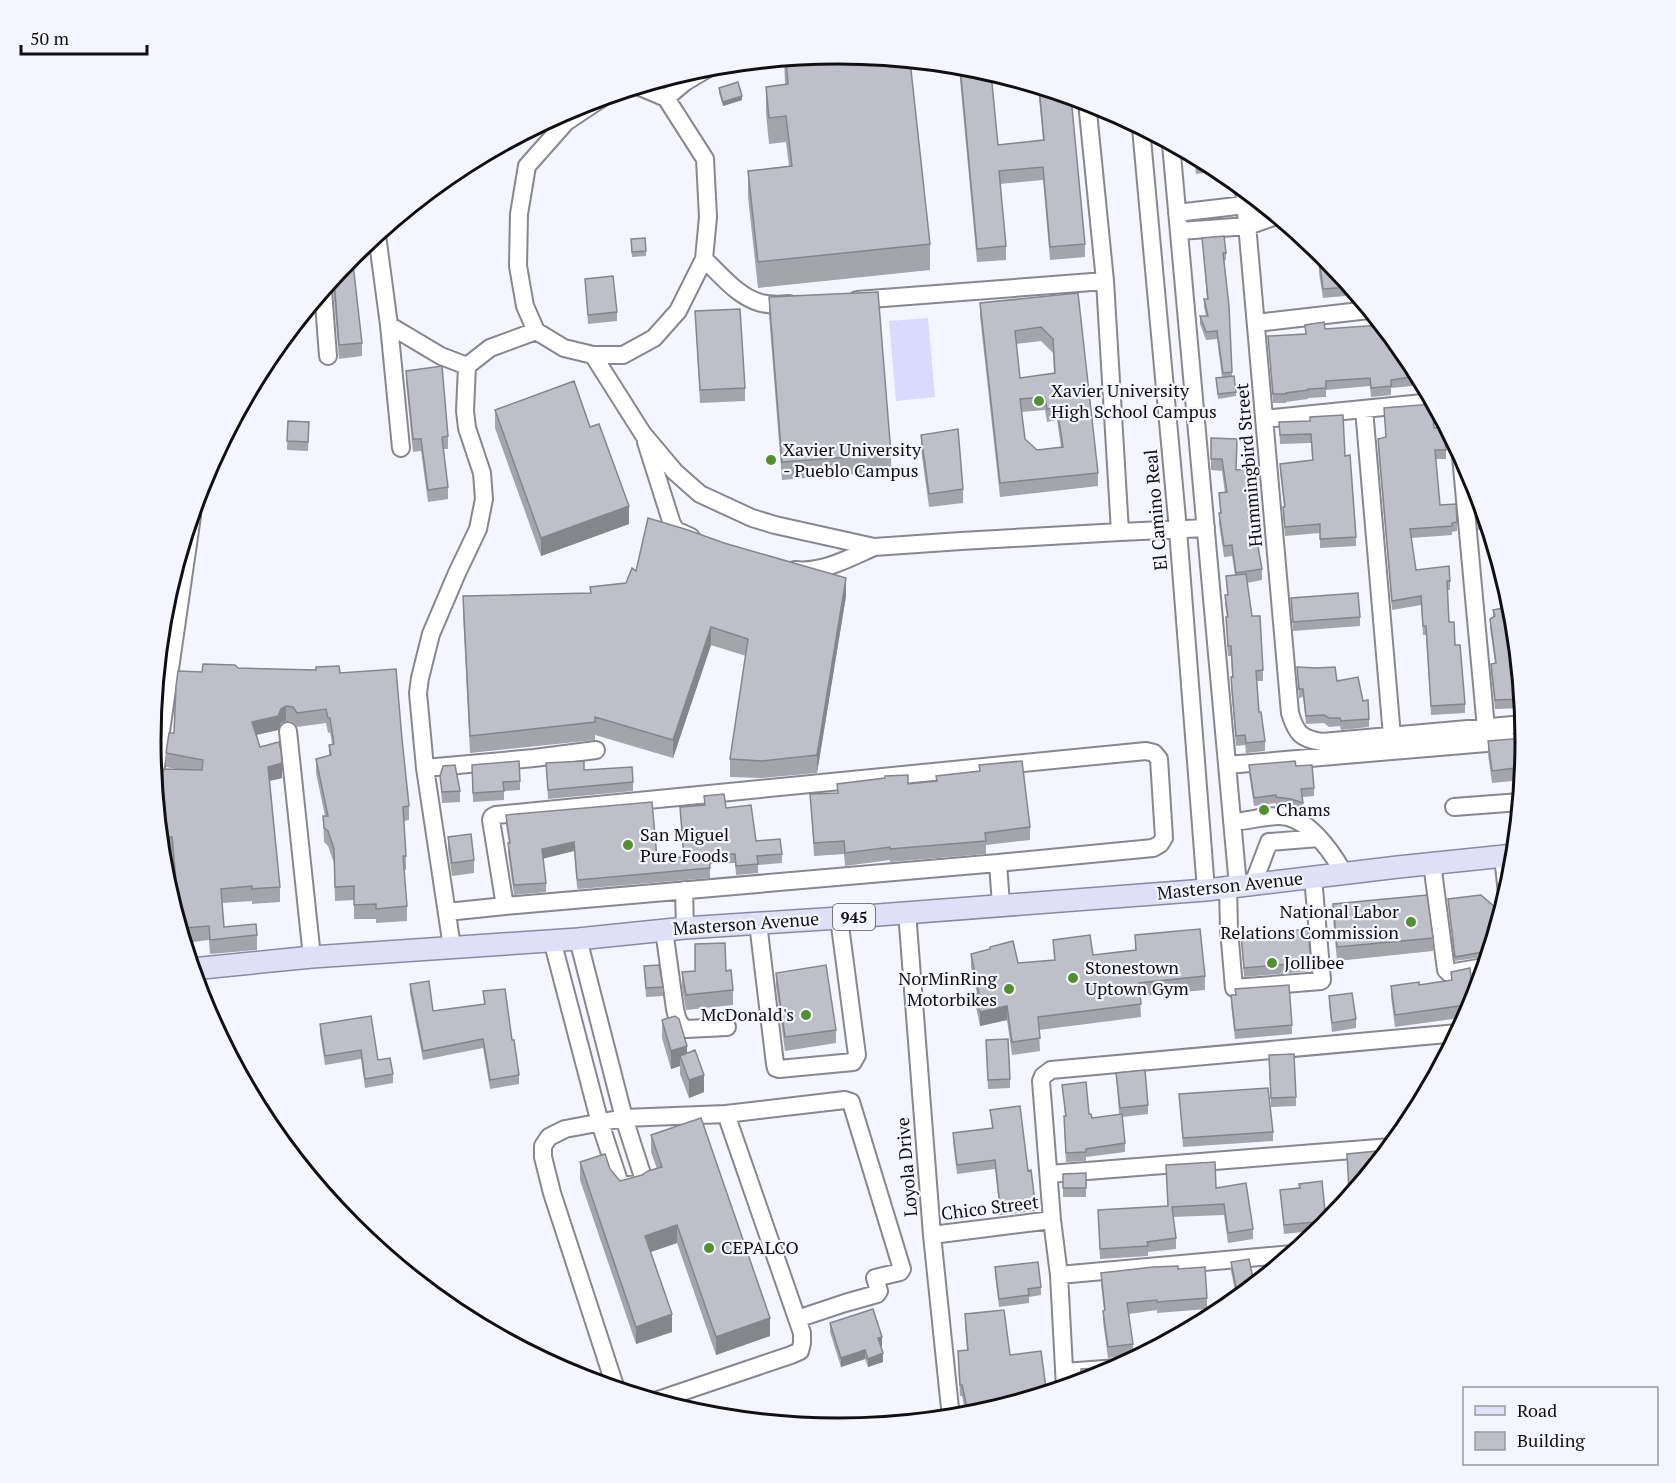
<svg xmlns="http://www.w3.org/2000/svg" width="1676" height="1483" viewBox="0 0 1676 1483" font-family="'PT Serif',serif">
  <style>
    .green { fill: #dadafe }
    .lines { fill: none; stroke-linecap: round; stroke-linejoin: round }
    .minor-casing { stroke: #86878f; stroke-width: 20 }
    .major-casing { stroke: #8989a4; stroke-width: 24 }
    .minor { stroke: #fff; stroke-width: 16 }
    .major { stroke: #dfdff7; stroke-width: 21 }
    .wall { fill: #a3a4ac; fill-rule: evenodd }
    .shaded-wall { fill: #85868c }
    .building { fill: #bebfc8; stroke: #85868c; stroke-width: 1.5; fill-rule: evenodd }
    .poi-dot { fill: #538f2e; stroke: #f5f5ff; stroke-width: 2 }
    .labels { text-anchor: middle; stroke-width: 4.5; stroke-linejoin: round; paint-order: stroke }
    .shield { fill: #f5f5ff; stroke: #55555a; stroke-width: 1.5 }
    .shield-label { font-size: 16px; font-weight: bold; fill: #101013 }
    .poi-label { font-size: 18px; fill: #101013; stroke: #f5f5ff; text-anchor: start }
    .street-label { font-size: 18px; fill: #101013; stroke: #f5f5ff }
    .rim { fill: none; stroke: #101013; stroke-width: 3 }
  </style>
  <rect width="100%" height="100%" fill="#f5f5ff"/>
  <!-- green -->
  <path class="green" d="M928,318L935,397L896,401L889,321Z"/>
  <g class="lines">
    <!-- minor casing -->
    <g class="minor-casing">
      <path id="minor" d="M602,98L566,122L527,166L519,214L518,266L525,306L536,331L564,348L593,355H623L654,338L678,311L704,259L708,217L705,159L666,98L640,87
        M666,98L685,82L712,66
        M1087,102L1105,281
        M1141,128L1178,530L1206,890
        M1171,144L1238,886
        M1244,190L1290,713C1296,733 1301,739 1322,742L1524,724
        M1177,213L1245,205L1274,214
        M1180,231L1248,226L1276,216
        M377,235L389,325L441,356L467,366
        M704,259C721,275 738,297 761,303C770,305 780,305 789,304
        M323,290L328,356
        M857,300L1105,281L1120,532L1206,528
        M1256,323L1369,310
        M389,325L401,448
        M593,355L643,434L675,472L700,494L752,518L775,525L874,547L961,541L1120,532
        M1364,409L1392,736
        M1264,419L1433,402
        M646,442L672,524L676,530L691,537
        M1461,456L1486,728
        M795,570C823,573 849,558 874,547
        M288,731L312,957
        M1227,765L1510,741
        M425,768L534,758L596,750
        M154,780L192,516
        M1454,807L1520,802
        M1232,822C1248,821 1264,816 1279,816C1308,816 1331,851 1344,873
        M1503,856L1507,894
        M998,863L505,906L491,820L492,817L496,815L1146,751L1154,753L1159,759L1164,838L1160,844L1153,848L998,863L1001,905
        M1432,863L1446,970L1449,973L1484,967
        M1253,884L1269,842L1319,838
        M1228,887L1229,929L1234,988L1321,981L1322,980L1313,877
        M684,890L685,928
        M447,912L505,906
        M907,912L932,1235L951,1418
        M758,923L775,1064L776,1068L779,1069L853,1062L857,1055L839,918
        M664,930L675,1009C677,1018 678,1024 686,1029L727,1027
        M552,940L600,1123L619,1181L622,1186L637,1184L642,1181V1174L624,1118L578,939
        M452,947L425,768L418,693L420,678L431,634L457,573L478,529L484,499L482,473L467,428L465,411L467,366L490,348L536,331
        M726,1114L845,1100L851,1102L902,1269L900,1272L875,1278L879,1291L877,1294L845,1303L797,1319
        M1049,1174L1391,1147
        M932,1235L1052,1220
        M1059,1275L1293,1254
        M1064,1372L1118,1368
        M1065,1387L1059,1275L1052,1220L1041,1081L1043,1076L1051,1070L1458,1033
        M616,1389L552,1193L543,1157V1146L549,1137L565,1129L624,1118L726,1114L802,1333V1343L800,1351L791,1355L655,1401"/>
    </g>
    <!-- major casing -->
    <g class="major-casing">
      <path id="major" d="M192,969L312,957L578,939L685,928L839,918L1206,890L1398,867L1514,855"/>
    </g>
    <!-- minor -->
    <use href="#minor" class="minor"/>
    <!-- major -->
    <use href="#major" class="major"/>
  </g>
  <!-- wall -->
  <path class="wall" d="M838,54L930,244V270L758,288L748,197V171L789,166L786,142L769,144L766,113V87L785,85L784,59Z
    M960,66L998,145L1043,140L1038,87L1071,97L1085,244V257L1050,260L1043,180L1000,184L1006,246V260L977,262L960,80Z
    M719,88L742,100L723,106L719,93Z
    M1194,156L1212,166V172L1196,174Z
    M645,238L646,256L632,257L631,244Z
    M1202,238L1226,253V260L1224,261L1229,306L1232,376L1236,392V396L1218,399L1216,378L1222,377L1217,339L1206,340L1200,324V316H1206L1204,307V299H1207Z
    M1318,250L1324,256L1356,295L1323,298L1319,273Z
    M352,255L362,343V356L339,359L333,289L330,282Z
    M585,279L617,312V321L588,324Z
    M1078,293L1098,473V486L1000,497L980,316V303ZM1041,341L1053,353L1054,373L1020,378L1016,344ZM1045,410L1047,422L1057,420L1061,447L1037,450L1025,439L1021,412Z
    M769,297L891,454V471L782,480L769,315Z
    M695,311L745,388V401L700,403Z
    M1305,325L1325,329L1410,360L1423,385L1391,388V395L1371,397L1370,386L1326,390V397L1308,398V399L1286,402V403H1273L1268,336L1305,334Z
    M406,371L448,436V449H443L448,487V499L428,502L421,451L413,452L406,383Z
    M1384,408L1434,428L1446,450V459H1436L1440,505L1457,522V531L1452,532V535L1411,538L1416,570L1450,581V590H1447L1449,622L1455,645L1465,704V713L1431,715L1426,635H1423L1421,605L1392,610L1378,448V439L1386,437Z
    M495,410L590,427L629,524L541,556L495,428Z
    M288,421L309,422L308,451L287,450Z
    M1310,421L1345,456L1356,537V546L1320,548V533L1285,536L1283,516V507H1284L1280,472V464L1312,460L1311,443L1280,444L1279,422Z
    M921,435L963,489V503L929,507L921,449Z
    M1211,438L1236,470L1251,508L1262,569V580L1247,583L1252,616L1263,670V681H1257L1259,712L1265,741V751L1246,753L1245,745L1236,746L1231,687V677H1232L1231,656H1228L1227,643V617L1225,605V595H1227L1226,576L1235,575L1232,556L1224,557L1219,524V513H1220L1219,493H1225L1222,471L1211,470Z
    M1475,485L1494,546L1485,547L1484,529L1478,530Z
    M636,571L846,596L817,773L762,778L730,777V759L746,656L711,645L673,758L595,735V740L470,753L463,613V596L590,593V587L626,583Z
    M1291,598L1360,617V626L1293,631Z
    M1512,608L1522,708L1495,709L1491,672V664L1495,663L1490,628V619L1493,617V610Z
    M1297,667L1337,681L1363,701L1369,719V727L1341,730L1340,726L1329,727L1324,723L1306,724L1303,697L1299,698Z
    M238,668L340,673L402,739L409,806V820L404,821L406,856V870H404L407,906V921L376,923V919H354V900L335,901L334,863L328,846L324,842L323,816H325L316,773V759L329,756V745L332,744L330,732L328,733L326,723L297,727L293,722L286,721L281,723L278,730L256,735L260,747L282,778L270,781L280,887V902L252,904V901L222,903L224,927L257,935V950L210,954L209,940L184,943L171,900L177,901L172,852H165L163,772L176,769L166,767V753L174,733L202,672Z
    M1488,741L1526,742L1522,780L1492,783L1488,754Z
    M546,763L584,770L633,782V791L548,799Z
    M472,765L520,781V790L504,791V800L473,802Z
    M979,765L1030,827V840L986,845V854L890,862V860L845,866L844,854L814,856L810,794L837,793V784L885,778L908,784L936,781V776L979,771Z
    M1249,765L1296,766L1314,788V796L1302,797L1303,812L1291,807L1276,806V803L1254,806L1249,774Z
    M440,776L460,791V802L442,803Z
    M704,796L726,808L756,841L782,854V863L758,865V873L736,875L735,863L710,864V878L578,889L577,887L574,851L543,858L546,883V892L514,895L508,853L509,843L506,825V815L657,858L683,857L680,807L704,805Z
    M448,837L474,860V873L452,876L448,849Z
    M1448,899L1499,920L1487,958L1483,957L1455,961Z
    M1333,904L1433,938V951L1337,961L1333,918Z
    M1135,935L1205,976V990L1140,996L1141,1017L1039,1030L1040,1051L1012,1055L1007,1020L980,1026L976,1007V994L977,993L971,967V954L990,949V947L1018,963L1054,960L1053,940L1093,955L1135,950Z
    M1241,935L1311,962V971L1244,977Z
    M644,966L663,987V996L646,997Z
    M726,971L733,990V1005L686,1010L682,987V972Z
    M1451,972L1473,1005L1467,1017L1395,1027L1391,997V986L1419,985L1451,980Z
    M776,973L836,1030V1043L785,1051L776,986Z
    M410,984L433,1011L484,1004L483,991L512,1040L519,1075V1084L490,1089L483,1048L423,1060L410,993Z
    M1231,995L1292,1025V1034L1235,1039L1231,1004Z
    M1329,996L1356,1019V1028L1332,1032L1329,1005Z
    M662,1020L687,1053L704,1092L689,1098L680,1074V1066L671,1069L662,1038Z
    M320,1024L378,1060L393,1074V1083L365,1088L361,1059L325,1065L320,1033Z
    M986,1040L1010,1079V1088L988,1089Z
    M1269,1064L1296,1097V1106L1271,1107Z
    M1116,1073L1148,1105V1114L1122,1117L1125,1143V1152L1086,1157V1161L1066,1162L1064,1125V1116H1065L1062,1085L1092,1118L1119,1114Z
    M1179,1094L1273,1132V1141L1183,1147Z
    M990,1110L1028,1171L1035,1202V1211L1000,1215L995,1169L957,1174L953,1142V1133L992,1128Z
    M651,1135L770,1336L716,1355L677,1243L650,1252L672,1332L636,1344L580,1180V1162L610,1169L620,1181L642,1175L657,1169L651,1152Z
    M1388,1150L1349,1197L1347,1154Z
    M1166,1165L1216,1188L1253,1229V1239L1228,1243L1224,1215L1173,1217L1176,1238V1249L1148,1252V1256L1100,1259L1098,1210L1168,1206Z
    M1086,1173V1197H1063V1174Z
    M1280,1190L1326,1221V1225L1321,1230L1284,1234Z
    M1231,1262L1254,1285L1242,1295L1236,1296L1231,1271Z
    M995,1267L1041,1287V1295L1029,1297V1303L999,1307L995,1275Z
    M1178,1269L1207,1298V1309L1157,1313V1310L1129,1314L1133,1344V1355L1108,1358L1103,1321V1311L1104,1310L1101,1284V1273Z
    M1004,1310L972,1416H966L962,1396H960L958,1362V1351L967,1350L965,1326V1314Z
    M830,1323L882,1346H881L883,1362L868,1367L865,1359L841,1367L830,1332Z"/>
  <!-- shaded-wall -->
  <path class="shaded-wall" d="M742,96V100L723,106V102Z
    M629,506V524L541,556V538Z
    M846,578V596L817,773V755Z
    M711,627V645L673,758V740Z
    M286,706V721L281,723L278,730L252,736V722Z
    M282,763V778L268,781V767Z
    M574,842V851L542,859V849Z
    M1007,1006V1020L980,1026V1012Z
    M687,1046V1064L680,1056V1066L671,1069V1051Z
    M704,1075V1092L689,1098V1080Z
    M677,1225V1243L645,1254V1236Z
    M1254,1283V1285L1242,1295L1236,1296V1287Z
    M672,1314V1332L636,1344V1327Z
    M770,1318V1336L716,1355V1337Z
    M882,1337V1346L878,1347V1338Z
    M865,1350V1359L841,1367V1358Z
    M883,1353V1362L868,1367V1359Z"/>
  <!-- building -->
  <path class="building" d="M838,54L910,61L930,244L758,262L748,171L792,166L786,116L769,118L766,87L788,84L786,59Z
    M960,66L972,67L991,73L998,145L1044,140L1039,87L1071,97L1085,244L1050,247L1043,167L999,171L1006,246L977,249Z
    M738,82L742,96L723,102L719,88Z
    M1195,157L1208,163L1196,165Z
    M1224,236L1226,253H1223L1229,306L1232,372L1223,373L1217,331L1206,332L1200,316H1208L1204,299H1208L1202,238Z
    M645,238L646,251L632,252L631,239Z
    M1318,250L1324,256L1350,287L1323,289Z
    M352,255L362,343L339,345L334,278Z
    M613,276L617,312L588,315L585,279Z
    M878,292L891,454L782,462L769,297Z
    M1078,293L1098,473L1000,483L980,303ZM1041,327L1053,339L1055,373L1020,378L1015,331ZM1045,397L1047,409L1057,407L1063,447L1037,450L1025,439L1020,399Z
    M740,309L745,388L700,390L695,311Z
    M1324,322L1325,329L1381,325L1410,360L1419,376L1391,380V386L1371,388L1370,378L1326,381V388L1308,389V390L1286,393V394H1273L1268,336L1306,334L1305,325Z
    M442,366L448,436L442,437L448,487L428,490L421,439H413L406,371Z
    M1234,376L1236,392L1218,394L1216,378Z
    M574,381L590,427L599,424L629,506L541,538L495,410Z
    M1432,404L1434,428L1444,427L1446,450H1435L1440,505L1456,504L1457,522L1452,523V526L1410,529L1416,570L1449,566L1450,581H1447L1449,622H1454L1455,645H1460L1465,704L1431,706L1426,626H1423L1421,596L1392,601L1378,439L1386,437L1384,408Z
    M1343,415L1345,456L1350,455L1356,537L1320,539V524L1285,527L1283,507H1285L1280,464L1313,460L1311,434L1280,435L1279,422L1310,421V417Z
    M288,421L309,422L308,442L287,441Z
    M958,429L963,489L929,494L921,435Z
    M1211,438L1237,439L1236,470L1247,469L1251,508L1262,569L1236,573L1232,545L1224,546L1219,513H1221L1219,493L1227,492L1222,459H1211Z
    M1475,485L1491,537L1485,538L1484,521H1478Z
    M648,518L688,530L724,543L846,578L817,755L762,761L730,759L748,639L711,627L673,740L595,717V722L470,736L463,596L591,593L590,587L626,583L632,568L636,571Z
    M1246,574L1252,616H1260L1263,670L1256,671L1259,712H1261L1265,741L1246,743L1245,735L1236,736L1231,677H1233L1231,646H1228L1226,617H1228L1225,595H1228L1226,576Z
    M1358,593L1360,617L1293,622L1291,598Z
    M1512,606L1521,699L1495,700L1491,664L1496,663L1490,619L1495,616L1493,610Z
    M203,664L235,665L238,668L316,670V667L339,666L340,673L396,669L402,739L409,806L403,807L406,856H403L407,906L376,909V904L354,905V886L335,887L334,849L328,831L324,828L323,816H328L316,759L331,755L329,745L334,744L330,718H328L326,709L297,713L293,707L286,706L281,709L278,716L252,722L260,747L279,742L281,751L282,763L268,767L280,887L252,889V886L221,889L224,927L256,924L257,935L210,940L209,926L184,928V942L171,900L178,902L172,837H165L163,772L164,769L202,770L203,760L166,753L169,733H174L176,686L178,671L202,672Z
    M1297,667L1317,668L1335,667L1337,681L1358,677L1363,701L1368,700L1369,719L1341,721L1340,718H1329L1324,715L1306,716L1303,689H1299Z
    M1525,738L1523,767L1492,771L1488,741Z
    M519,761L520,781L503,782L504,791L473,793L472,765Z
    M584,761V770L632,767L633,782L548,790L546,763Z
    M1022,761L1030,827L985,833L986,841L890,849V847L845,853L844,841L814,843L810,794L838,793L837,784L885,778V776L908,775V784L937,781L936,776L980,771L979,765Z
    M1295,761L1296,766L1312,765L1314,788L1301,789L1303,803L1291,799L1276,797V795L1254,798L1249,765Z
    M455,765L460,791L442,792L440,776L443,766Z
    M724,794L726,808L751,805L756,841L780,839L782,854L757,856L758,864L736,866L735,854H709L710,868L578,880L577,878L574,842L542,849L546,883L514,885L508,843H510L506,815L652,802L657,858L684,857L680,807L705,805L704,796Z
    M471,834L474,860L452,863L448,837Z
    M1427,895L1433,938L1337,947L1333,904Z
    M1481,895L1497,909L1499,920L1488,954L1483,952L1455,957L1448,899Z
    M1200,929L1205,976L1139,983L1141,1004L1038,1017L1040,1038L1012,1042L1007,1006L980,1012L976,994L979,993L971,954L990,949V947L1013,941L1018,963L1055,960L1053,940L1090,935L1093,955L1136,950L1135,935Z
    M1308,929L1311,962L1244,968L1241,935Z
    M725,943L726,971L731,970L733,990L686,995L682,972L695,971V944Z
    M659,965L663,987L646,988L644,966Z
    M826,965L836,1030L785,1037L776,973Z
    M1470,968L1474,1001L1473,1004L1395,1015L1391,986L1419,982V985L1452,980L1451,972Z
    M429,981L433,1011L485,1004L483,991L505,989L512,1040H514L519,1075L490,1080L483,1039L423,1051L410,984Z
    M1289,985L1292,1025L1235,1030L1231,995H1236L1235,989Z
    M1352,993L1356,1019L1332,1023L1329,996Z
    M371,1016L378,1060L390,1058L393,1074L365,1079L361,1050L325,1056L320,1024Z
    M675,1016L679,1019L687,1046L671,1051L662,1020Z
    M1008,1039L1010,1079L988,1080L986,1040Z
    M1449,1042H1453L1450,1048Z
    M695,1050L704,1075L689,1080L680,1056Z
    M1294,1054L1296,1097L1271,1098L1269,1055Z
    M1145,1070L1148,1105L1120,1108L1116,1073Z
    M1086,1082L1089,1114H1091L1092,1118L1122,1114L1125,1143L1086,1149V1152L1066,1153L1064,1116H1066L1062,1085Z
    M1268,1088L1273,1132L1183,1138L1179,1094Z
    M1020,1106L1028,1171L1031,1170L1035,1202L1000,1206L995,1160L957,1165L953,1133L993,1128L990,1110Z
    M701,1118L770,1318L716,1337L677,1225L645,1236L672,1314L636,1327L580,1162L605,1154L610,1169L620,1181L642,1175L648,1171L662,1167L651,1135Z
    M1388,1150L1354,1191H1349L1347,1154Z
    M1215,1162L1216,1188L1246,1183L1253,1229L1228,1233L1224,1204L1172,1207L1176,1238L1147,1242L1148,1246L1100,1249L1098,1210L1168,1206L1166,1165Z
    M1086,1173V1188H1063V1174Z
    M1322,1181L1326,1221L1284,1225L1280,1190L1300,1188L1299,1184Z
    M1249,1259L1254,1283L1236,1287L1231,1262Z
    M1038,1262L1041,1287L1028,1289L1029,1295L999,1299L995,1267Z
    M1178,1266V1269L1205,1267L1207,1298L1157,1302V1300L1127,1303L1133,1344L1108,1347L1103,1311L1105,1310L1101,1273L1153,1267Z
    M873,1309L882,1337L878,1338L883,1353L868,1359L865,1350L841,1358L830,1323Z
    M1004,1310L1010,1355L1041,1351L1046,1388H1051V1392L969,1416L962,1385H960L958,1351L968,1350L965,1314Z
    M1112,1367V1371L1101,1377L1082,1382L1081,1369Z"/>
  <!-- markers -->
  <g class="poi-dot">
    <circle cx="1039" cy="401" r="6"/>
    <circle cx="771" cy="460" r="6"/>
    <circle cx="1264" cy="810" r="6"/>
    <circle cx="628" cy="845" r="6"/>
    <circle cx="1411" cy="922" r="6"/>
    <circle cx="1272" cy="963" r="6"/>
    <circle cx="1073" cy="978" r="6"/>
    <circle cx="1009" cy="989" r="6"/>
    <circle cx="806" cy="1015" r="6"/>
    <circle cx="709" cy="1248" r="6"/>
  </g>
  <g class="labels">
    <!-- shield labels -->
    <rect class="shield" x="833" y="904" width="42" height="26" rx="4.5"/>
    <g class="shield-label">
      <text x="854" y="923">945</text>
    </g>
    <!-- poi labels -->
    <g class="poi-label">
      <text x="1051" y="397">Xavier University<tspan x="1051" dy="21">High School Campus</tspan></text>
      <text x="783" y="456">Xavier University<tspan x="783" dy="21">- Pueblo Campus</tspan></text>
      <text x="1276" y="816">Chams</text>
      <text x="640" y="841">San Miguel<tspan x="640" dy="21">Pure Foods</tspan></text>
      <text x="1399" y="918" text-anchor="end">National Labor<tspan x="1399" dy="21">Relations Commission</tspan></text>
      <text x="1284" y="969">Jollibee</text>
      <text x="1085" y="974">Stonestown<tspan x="1085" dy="21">Uptown Gym</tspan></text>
      <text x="997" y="985" text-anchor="end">NorMinRing<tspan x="997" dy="21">Motorbikes</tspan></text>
      <text x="794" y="1021" text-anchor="end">McDonald's</text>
      <text x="721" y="1254">CEPALCO</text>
    </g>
    <!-- street labels -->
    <g class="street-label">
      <text transform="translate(1249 465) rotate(-95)" y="6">Hummingbird Street</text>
      <text transform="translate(1156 510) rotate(-95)" y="6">El Camino Real</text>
      <text transform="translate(1230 886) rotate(-6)" y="6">Masterson Avenue</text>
      <text transform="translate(746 924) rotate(-4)" y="6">Masterson Avenue</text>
      <text transform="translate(907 1167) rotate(-95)" y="6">Loyola Drive</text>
      <text transform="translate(990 1208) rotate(-7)" y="6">Chico Street</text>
    </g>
  </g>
  <!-- crop -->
  <path d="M0 0H1676V1483H0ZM161 741a677 677 0 1 1 1354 0a677 677 0 1 1-1354 0Z" fill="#f5f5ff" fill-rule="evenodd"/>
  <path class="rim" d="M161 741a677 677 0 1 1 1354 0a677 677 0 1 1-1354 0Z"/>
  <!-- legend -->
  <rect x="1463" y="1387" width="195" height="78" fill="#f5f5ff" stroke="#9999a1" stroke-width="1.5"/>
  <rect x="1475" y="1406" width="30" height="9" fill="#dfdff7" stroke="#9999a1" stroke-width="1.5"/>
  <text x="1517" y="1417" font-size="18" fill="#101013">Road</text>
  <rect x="1475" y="1432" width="30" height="18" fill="#bebfc8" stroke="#9999a1" stroke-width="1.5"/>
  <text x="1517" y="1447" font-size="18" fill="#101013">Building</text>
  <!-- scale -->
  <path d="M21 45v9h126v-9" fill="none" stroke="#101013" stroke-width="3"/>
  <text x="30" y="45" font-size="18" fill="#101013" stroke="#f5f5ff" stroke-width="4.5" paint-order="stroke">50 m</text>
</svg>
